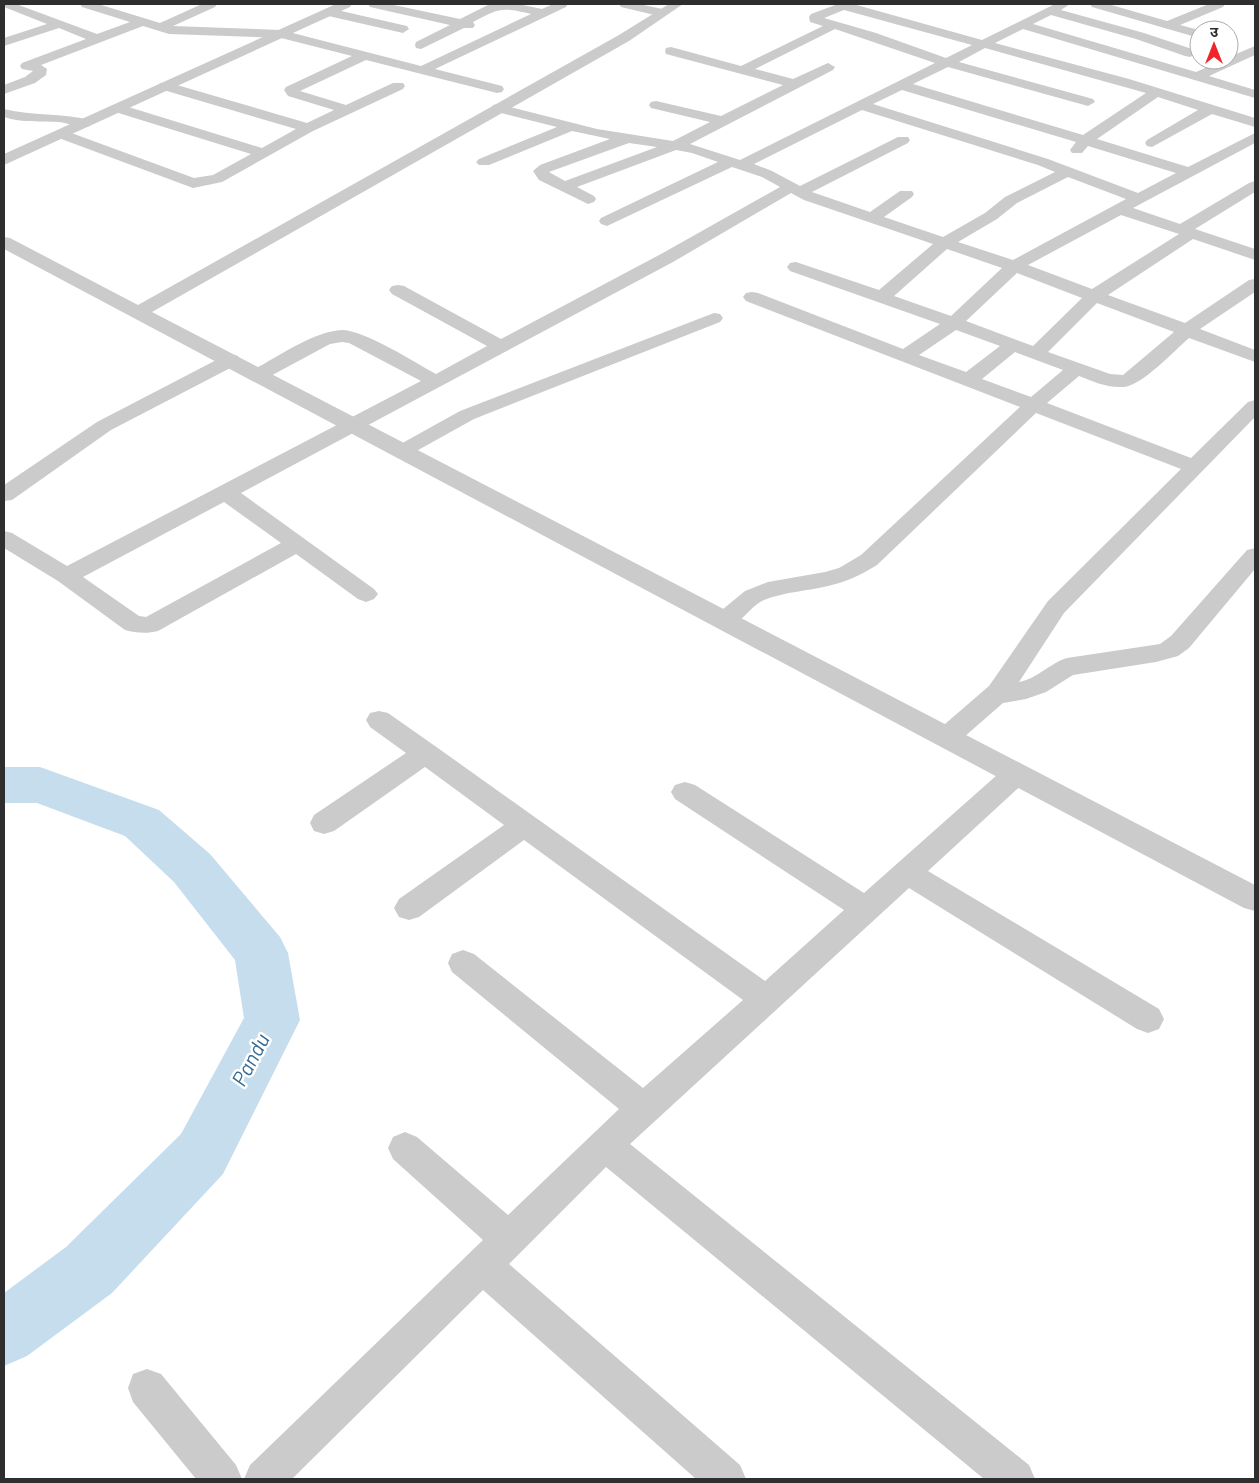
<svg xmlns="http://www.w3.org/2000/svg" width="1259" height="1483" viewBox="0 0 1259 1483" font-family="Barlow,'Noto Sans Devanagari',sans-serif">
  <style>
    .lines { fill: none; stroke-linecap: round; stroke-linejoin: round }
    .river { fill: #c6ddee; fill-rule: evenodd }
    .minor { fill: #cbcbcb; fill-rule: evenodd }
    .tertiary { fill: #cbcbcb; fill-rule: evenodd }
    .labels { text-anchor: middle; stroke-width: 5; stroke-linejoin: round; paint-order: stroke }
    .near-water-label { font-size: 21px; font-style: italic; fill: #376d96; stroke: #fff }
  </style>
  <rect width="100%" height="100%" fill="#fff"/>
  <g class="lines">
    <!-- river -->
    <path class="river" d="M4,767H40L159,810L210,854L280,937L288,953L300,1020L223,1174L112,1293L27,1356L4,1366V1293L66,1247L181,1134L244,1018L235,960L174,882L125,836L37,803H4Z"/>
    <!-- minor -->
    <path class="minor" d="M4,4H16L97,34L130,22L82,7L80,4H98L160,23L202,4H217L215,7L173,26L281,30L421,66L531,14C501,7 500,8 473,22L475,25L473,28H464L421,49L416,48L415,45L416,42L450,25L370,7L368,4H389L460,19L490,4H518L542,9L553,4H568L566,7L435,69L502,86L504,89L502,92L497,93L366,60L300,91L346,105L393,83H403L405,86L403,89L313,131L222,182L193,188L56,137L54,134L56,131H66L194,178L213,175L251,154L112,111L110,108L112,105H122L262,148L296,129L160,89L158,86L160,83H170L307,123L334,110L288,96L284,90L286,87L352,56L281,38L169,34L143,26L41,65L47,69L46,75L35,83L4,94V85L25,77L33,71L22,69L20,66L22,63L86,39L59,28L4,46V38L47,24L4,7Z
      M619,4H639L667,10L669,13L663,17L621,7Z
      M838,4H853L982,40L1055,4H1070L1061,10L1144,33L1195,50L1197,53L1190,57L1185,56L1136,39L1051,15L1033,24L1196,72L1223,60H1229V57L1255,46V55L1209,76L1255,90V98L1023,29L995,43L1129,79L1255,118V127L1212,114L1152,147L1147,146L1145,143L1147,140L1198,110L1158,97L1097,139L1188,167L1255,133V143L1133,208L1180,224L1249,183L1255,181V192L1195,229L1255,249V260L1193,239L1108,295L1185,323L1249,280L1255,279V292L1200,329L1255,350V362L1189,338C1175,350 1143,385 1124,387C1108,388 1094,382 1079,376L1047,403L1191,458L1248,402L1255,400V417L1064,613L1019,682C1037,679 1050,663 1067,658L1160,644L1171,636L1247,550L1255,548V569L1189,648L1178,656L1156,662L1073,675L1046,692L1026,699L1003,703L956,744L947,747L938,744L934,737L938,730L989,686L1048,601L1181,469L1036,413L877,565C861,575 846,582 828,586C807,591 784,592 764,600C746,608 739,632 717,626L713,620L717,614L745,591L768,582L825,572L839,568L861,555L1020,407L746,301L743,297L746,293L752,292L758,293L903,349L940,324L790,271L787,267L790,263L796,262L879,290L933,244L804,200L791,193L673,262L241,493L374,589L378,594L374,599L366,602L358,599L296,554L158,631C147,634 136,633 125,630L58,581L4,548V531L12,533L67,566L421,381L349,343L342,342L330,344L265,379L258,381L251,379L248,375L251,371C276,358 314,331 342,330C364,330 414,362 436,374L487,346L392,294L389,290L392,286L398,285L404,286L501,339L661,254L780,187L762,177L732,167L607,226L601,224L599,221L601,218L718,162L692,153L676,150L577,187L594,196L596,199L594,202L588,204L539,180L533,171L540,165L610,139L572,131L489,165H479L476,162L479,159L557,127L493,111L491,108L493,105L498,104L597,129L673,141L710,122L651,108L649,105L651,102L656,101L721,116L783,85L666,54L665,51L666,48L671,47L741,66L823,26L810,22L809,17L811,14ZM844,10L972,45L946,58L876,33L824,18ZM835,29L935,63L740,160L690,144L833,70L835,67L828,63L793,79L755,69ZM985,48L1146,93L1083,135L913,84L948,67L1088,106L1095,102L1093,99L959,62ZM902,90L1076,142L1070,150L1072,153H1082L1088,146L1176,173L1138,193L1048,159L873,104ZM862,110L1038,165L1055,172L1005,197L985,213L943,237L884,217L912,197L914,194L912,191H900L870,212L812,192L908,143L910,140L908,137H898L800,186L772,171L754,164ZM629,143L657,147L565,181L549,172ZM1068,177L1126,199L1013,260L958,242L997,219L1017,203ZM1121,215L1179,234L1092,289L1028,265ZM947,249L1002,268L951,316L894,296ZM1017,273L1082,298L1033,346L966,321ZM1097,303L1174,332L1123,375L1110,374L1048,352ZM956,330L1000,346L966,372L919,355ZM1015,352L1063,370L1031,397L982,379ZM224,502L281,543L146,617L139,616L83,577Z
      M1090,4H1108L1167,21L1209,4H1225L1223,7L1180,25L1199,30V38L1092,7Z
      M328,8L407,26L409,29L403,33L324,15L322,12Z
      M4,109C33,116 61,113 90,120L92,123L90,126C80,129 69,123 59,122C40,121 23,123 4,117Z
      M714,313L720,314L723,318L720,322L474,419L411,454L404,456L397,454L394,450L397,446L460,411Z
      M231,354L238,356L240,360L238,364L111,430L12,500L4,501V485L97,422L224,356Z
      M379,711L388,713L435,746L765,981L844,910L675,799L671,792L675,785L685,782L695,785L864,893L1006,767L1016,764L1026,767L1029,774L1026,781L928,871L1159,1009L1164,1019L1159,1029L1148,1033L1137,1029L909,888L630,1144L1029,1465L1035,1479H984L606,1167L509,1264L740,1465L746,1479H696L483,1290L292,1479H244L250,1465L483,1240L393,1159L388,1148L393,1137L405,1132L417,1137L508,1215L619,1109L452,972L448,963L452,954L463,950L474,954L643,1088L743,1000L524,840L419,917L409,920L399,917L394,908L399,899L504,825L425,767L334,831L324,834L314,831L310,823L314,815L406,753L370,727L366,720L370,713Z
      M147,1369L161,1374L236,1465L242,1479H196L133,1402L128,1388L133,1374Z"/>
    <!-- tertiary -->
    <path class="tertiary" d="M336,4H352L350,7L4,165V154Z
      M669,4H683L629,41L152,312L1255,885V911L1244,908L4,249V237L10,238L138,305L619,35Z"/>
  </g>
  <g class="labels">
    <!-- near-water labels -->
    <g class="near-water-label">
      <text transform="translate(251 1060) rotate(-62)" y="7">Pandu</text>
    </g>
  </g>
  <!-- border -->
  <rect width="1259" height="1483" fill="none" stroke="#2e2e2e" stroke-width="10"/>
  <!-- north arrow -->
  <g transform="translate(1214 45)"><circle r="24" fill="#ffffff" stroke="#ababab"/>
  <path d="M0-4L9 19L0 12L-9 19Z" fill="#f1252c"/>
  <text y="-8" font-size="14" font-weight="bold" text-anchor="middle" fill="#2e2e2e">उ</text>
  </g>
</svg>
